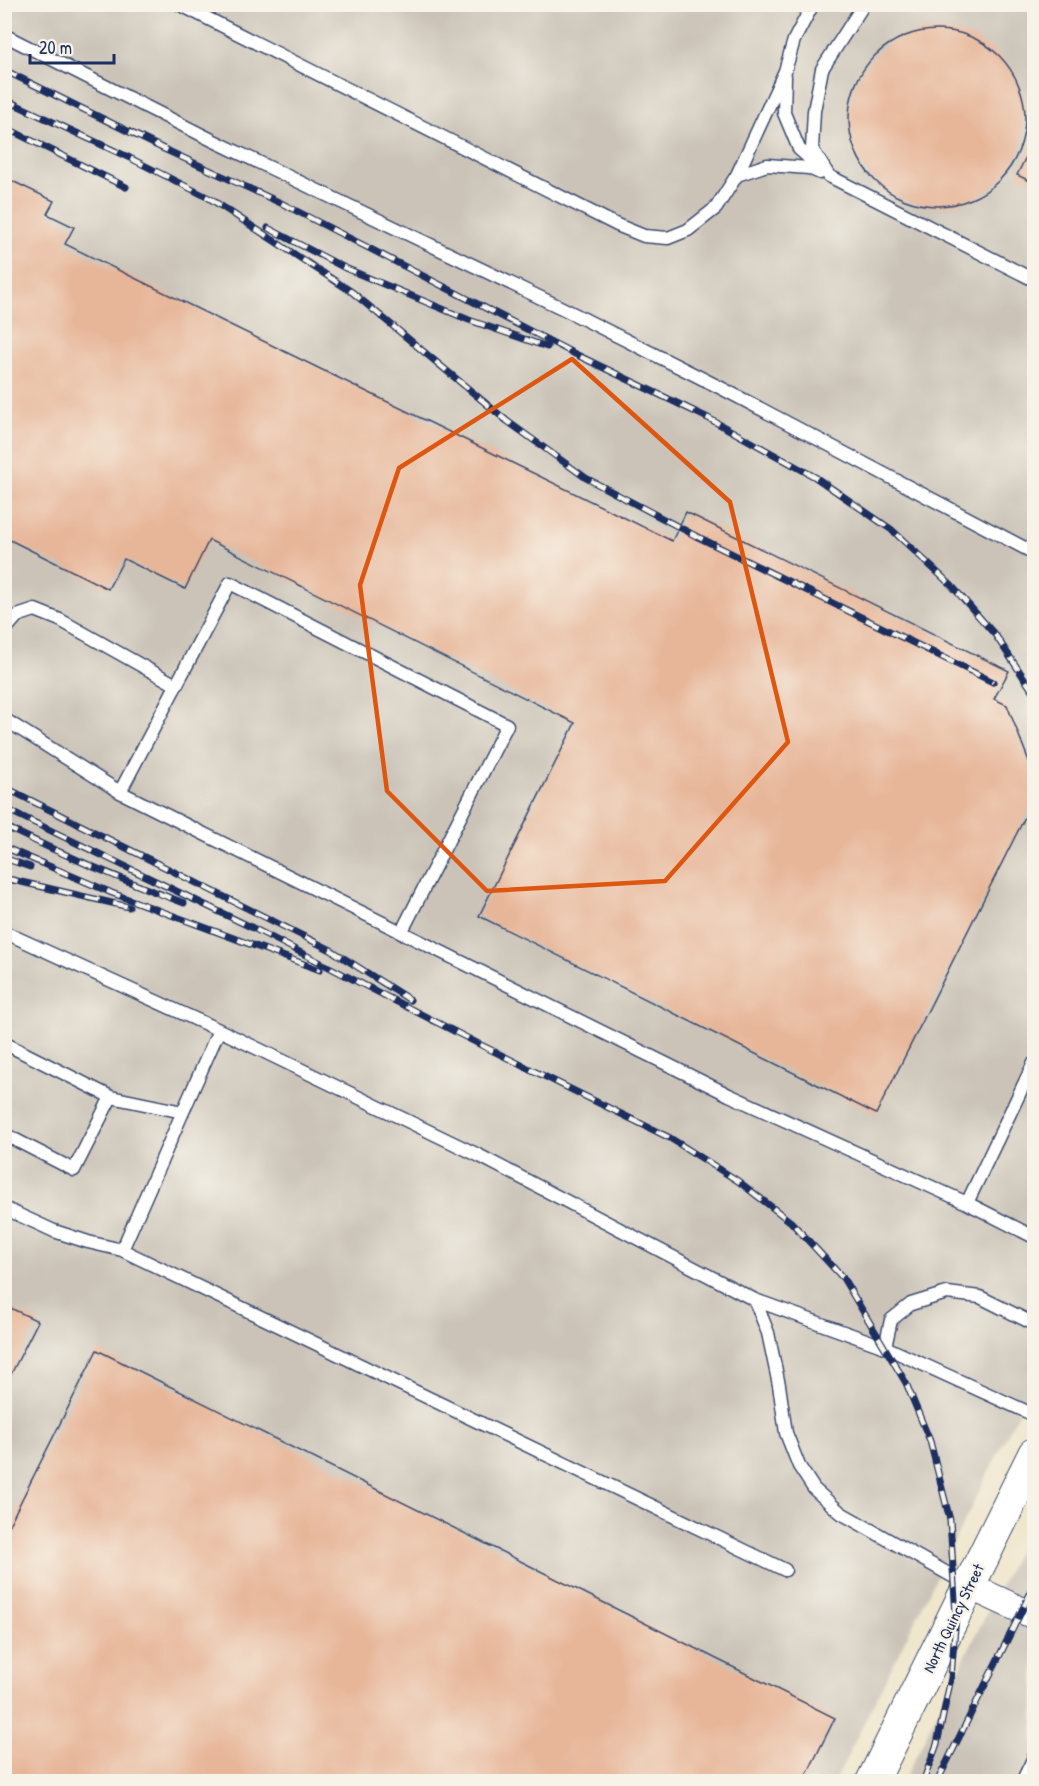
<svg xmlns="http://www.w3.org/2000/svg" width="1039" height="1786" viewBox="0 0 1039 1786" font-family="'Patrick Hand',sans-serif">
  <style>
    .industrial { fill: #cbc3b8 }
    .building { fill: #e7b699 }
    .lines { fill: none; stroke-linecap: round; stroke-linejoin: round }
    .service-casing { stroke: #3b4a6e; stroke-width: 15 }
    .minor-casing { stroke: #3b4a6e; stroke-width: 28 }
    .tertiary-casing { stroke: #3b4a6e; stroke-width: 34 }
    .service { stroke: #fff; stroke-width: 12 }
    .minor { stroke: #fff; stroke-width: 26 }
    .tertiary { stroke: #fff; stroke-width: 32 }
    .rail-casing { stroke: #1b2f5e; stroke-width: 7 }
    .rail { stroke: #f7f3e8; stroke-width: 4.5; stroke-dasharray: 14; stroke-linecap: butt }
    .marked { fill: none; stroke: #de5710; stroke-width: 4.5; stroke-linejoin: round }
    .labels { text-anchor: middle; stroke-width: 5; stroke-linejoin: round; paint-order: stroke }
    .street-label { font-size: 16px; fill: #1b2f5e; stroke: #f7f3e8 }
  </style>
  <rect width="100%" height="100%" fill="#f7f3e8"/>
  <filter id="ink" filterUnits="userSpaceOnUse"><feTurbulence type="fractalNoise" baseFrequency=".0167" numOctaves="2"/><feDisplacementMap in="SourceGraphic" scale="12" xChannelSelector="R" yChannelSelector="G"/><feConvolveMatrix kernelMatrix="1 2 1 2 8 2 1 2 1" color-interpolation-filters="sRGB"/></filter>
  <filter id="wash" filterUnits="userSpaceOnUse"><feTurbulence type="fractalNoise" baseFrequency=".008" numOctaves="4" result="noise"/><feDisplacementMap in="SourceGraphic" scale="24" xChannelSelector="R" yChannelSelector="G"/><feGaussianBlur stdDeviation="1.35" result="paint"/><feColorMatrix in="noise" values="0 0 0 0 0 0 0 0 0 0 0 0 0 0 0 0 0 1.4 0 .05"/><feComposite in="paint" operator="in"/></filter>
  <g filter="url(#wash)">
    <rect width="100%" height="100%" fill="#efe6cc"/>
    <!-- industrial -->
    <path class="industrial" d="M5,5H1034V1381L835,1781L5,1782Z
      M1034,1517V1781L903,1782L1026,1534Z"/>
    <g id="blocks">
      <!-- building -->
      <path class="building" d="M849 118a88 88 0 1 1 176 0a88 88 0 1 1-176 0Z
        M1034,141V183L1017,175Z
        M4,177L54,201L47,214L74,227L65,244L672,541L686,512L1009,671L994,699L1007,705L1034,774V799L876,1114L479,916L575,723L209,540L185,589L124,559L108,589L4,537Z
        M4,1305L38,1321L4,1388Z
        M97,1350L835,1718L803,1782H4V1535Z"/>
    </g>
  </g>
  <g filter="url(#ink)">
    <use href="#blocks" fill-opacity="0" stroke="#3b4a6e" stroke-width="1.5"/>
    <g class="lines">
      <!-- service casing -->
      <g class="service-casing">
        <path id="service" d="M179,4L617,225L644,236L668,238L688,230L716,208L737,175L785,71L794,40L813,4
          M864,4L822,69L814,111L812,149L829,176L1034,280
          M4,35L210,139L564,309L723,389L1034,553
          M785,76L784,113L799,149L819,167
          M737,175L767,165L809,168L820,173
          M4,631L17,616L35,610L60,620L176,685
          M4,719L120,792L192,828L729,1095L967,1203L1034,1237
          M120,792L230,583L507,725L401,933
          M4,932L219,1030
          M4,1043L111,1097L183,1112
          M4,1134L74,1170L111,1097
          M967,1203L1034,1063
          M4,1208L54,1231L88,1242L122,1250
          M755,1300L480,1156L219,1030L122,1250L785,1570
          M885,1347L891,1320L911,1304L947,1293L980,1297L1034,1324
          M968,1585L841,1513L814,1489L799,1466L786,1433L779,1385L768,1333L755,1300L885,1347L1034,1415
          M1022,1782L1034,1757"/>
      </g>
      <!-- minor casing -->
      <g class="minor-casing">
        <path id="minor" d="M969,1586L1034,1616"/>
      </g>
      <!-- tertiary casing -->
      <g class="tertiary-casing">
        <path id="tertiary" d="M872,1782L1034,1454"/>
      </g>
      <!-- service -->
      <use href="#service" class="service"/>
      <!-- minor -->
      <use href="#minor" class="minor"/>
      <!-- tertiary -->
      <use href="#tertiary" class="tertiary"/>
      <!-- rail casing -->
      <g class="rail-casing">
        <path id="rail" d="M4,70L164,149L283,204L573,353L708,418L815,477L892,530L952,586L996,636L1034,693
          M4,99L130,158L215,201
          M4,127L126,187
          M209,198L352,292L507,421L586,478L696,536L993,682
          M268,228L345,268L469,320L547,347
          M4,787L331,950L410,1000
          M4,808L253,928L479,1044L670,1138L738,1181L791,1222L843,1278L906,1383L930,1441L950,1520L956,1616L951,1678L937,1744L923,1782
          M4,826C63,855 122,880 184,903
          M4,847L112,893L320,970
          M4,858L30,867
          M4,878L129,907
          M937,1782L1034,1586"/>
      </g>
      <!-- rail -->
      <use href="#rail" class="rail"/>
    </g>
  </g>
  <!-- marked area -->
  <path class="marked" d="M572,359L730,502L788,742L665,881L487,891L387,791L360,585L399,468Z"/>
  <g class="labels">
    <!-- street labels -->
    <g class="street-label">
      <text transform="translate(953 1618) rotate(-64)" y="6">North Quincy Street</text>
    </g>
  </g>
  <!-- margin -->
  <rect width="1039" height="1786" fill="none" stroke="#f7f3e8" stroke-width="24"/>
  <!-- scale -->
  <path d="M30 54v9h84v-9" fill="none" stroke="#1b2f5e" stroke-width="3"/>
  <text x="39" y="54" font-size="18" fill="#1b2f5e" stroke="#f7f3e8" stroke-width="4.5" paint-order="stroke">20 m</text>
</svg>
